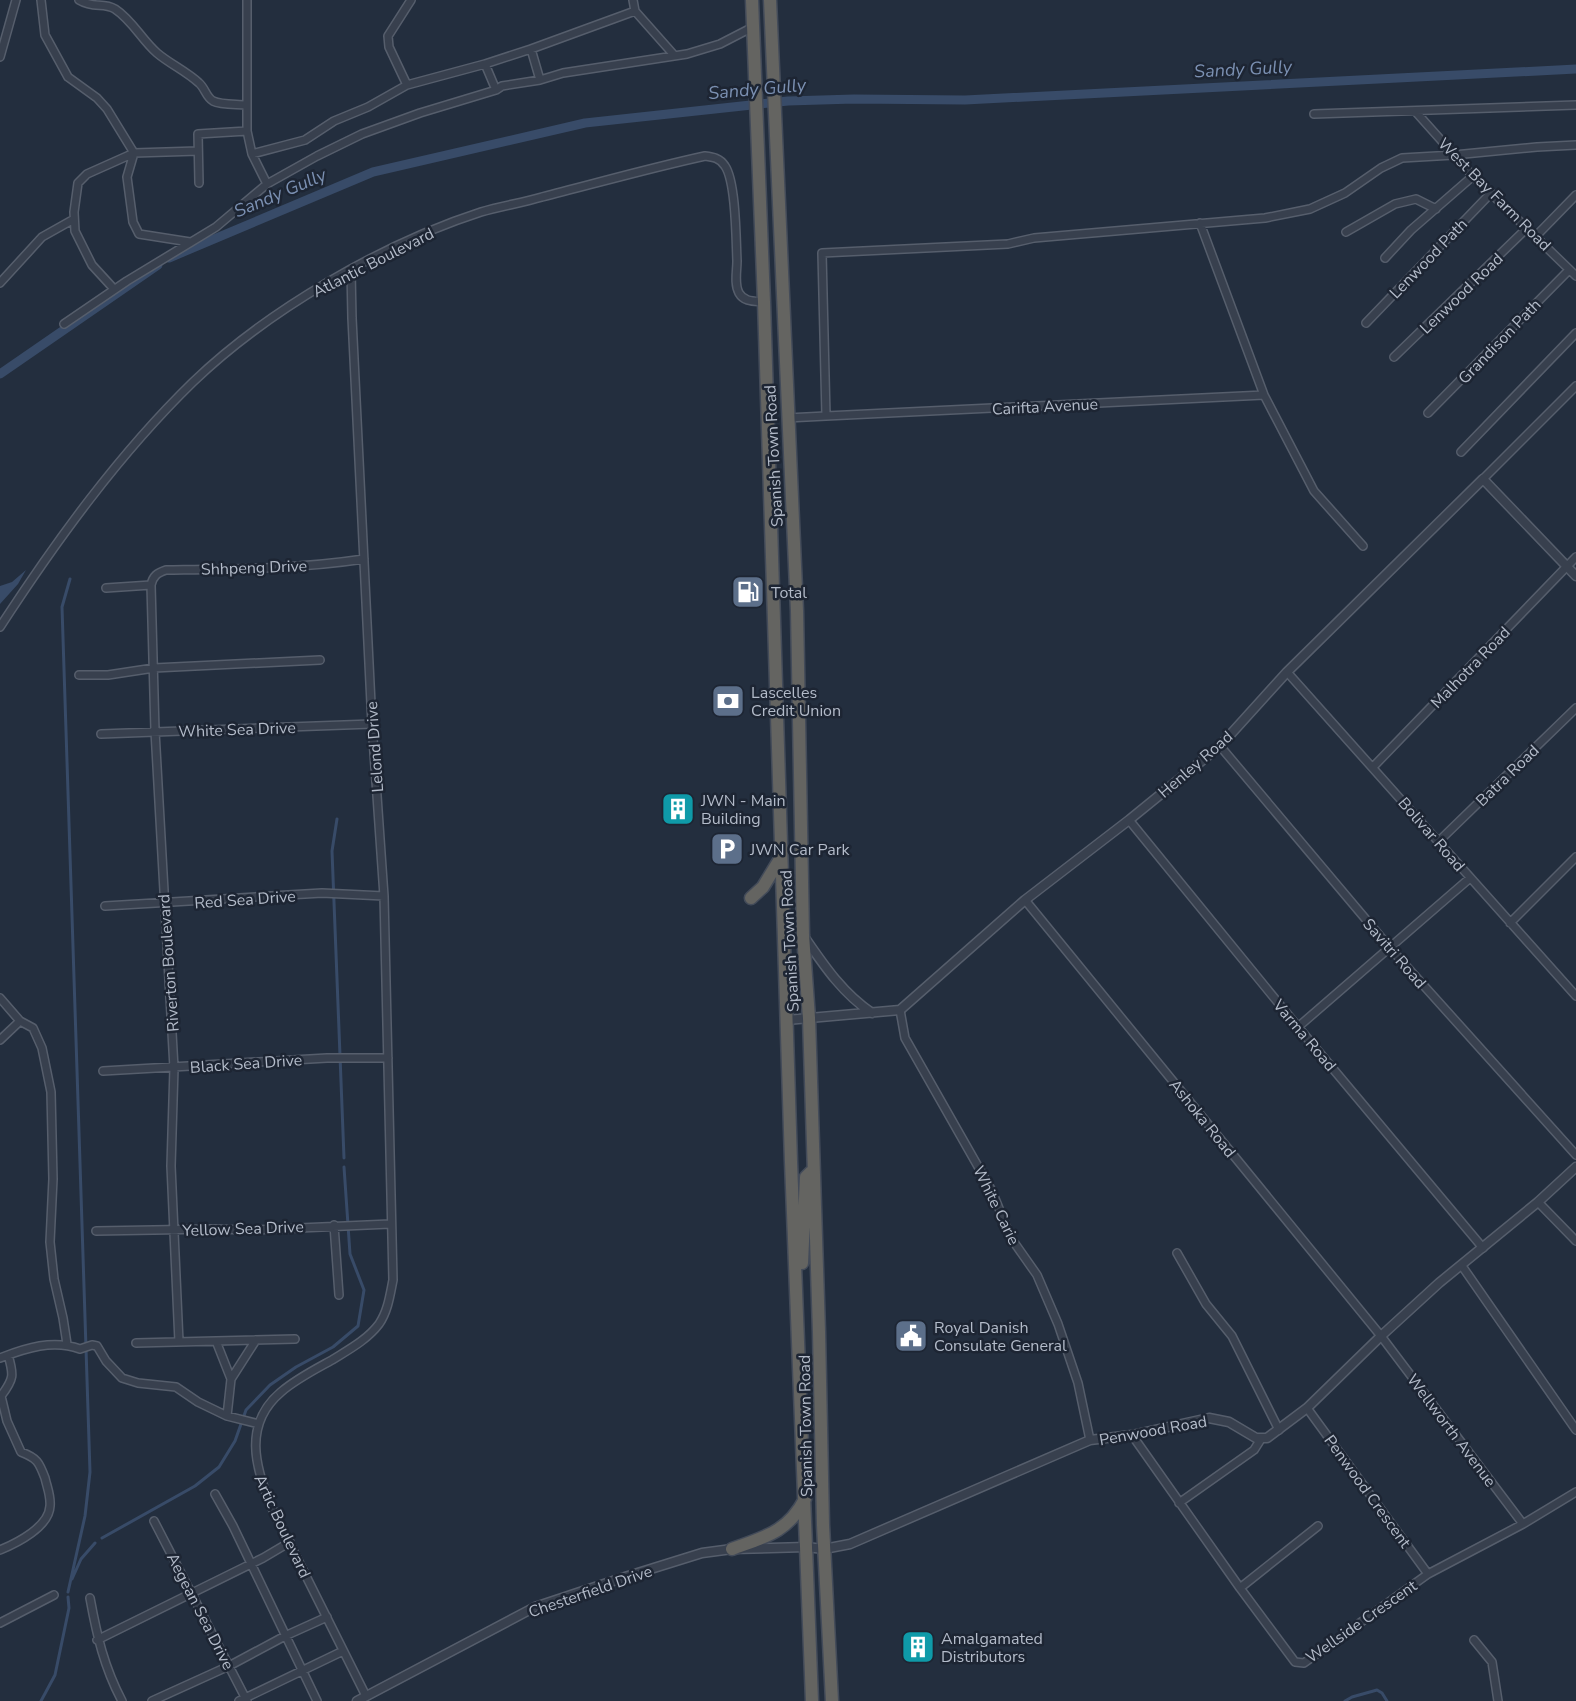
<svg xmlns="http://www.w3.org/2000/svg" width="1576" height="1701" viewBox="0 0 1576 1701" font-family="'Nunito Sans',sans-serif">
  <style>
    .water { fill: #384b68 }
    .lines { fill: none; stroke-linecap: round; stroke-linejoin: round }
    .stream { stroke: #384b68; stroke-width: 3 }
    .canal { stroke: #384b68; stroke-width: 9 }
    .minor-casing { stroke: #565e6c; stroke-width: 10 }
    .tertiary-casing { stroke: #565e6c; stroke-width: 11 }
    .trunk-casing { stroke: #434b59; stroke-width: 15 }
    .minor { stroke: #38404e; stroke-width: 7 }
    .tertiary { stroke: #38404e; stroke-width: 8 }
    .trunk { stroke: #646461; stroke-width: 12 }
    .labels { text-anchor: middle; stroke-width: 5; stroke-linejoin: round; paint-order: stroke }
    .street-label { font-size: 16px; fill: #b3bbc9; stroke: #1d2533 }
    .poi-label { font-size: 16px; fill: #b3bbc9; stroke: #1d2533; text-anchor: start }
    .water-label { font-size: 18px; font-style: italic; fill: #7b90b2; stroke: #1d2533 }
  </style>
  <rect width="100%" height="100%" fill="#232e3e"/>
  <!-- water -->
  <path class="water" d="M26,570L18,584L0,604V586L12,582Z"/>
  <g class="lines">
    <!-- stream -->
    <path class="stream" d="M337,819L332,851L344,1158
      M102,1538L195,1486L219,1467L235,1441L246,1410L270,1385L296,1367L333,1347L358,1326L364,1290L350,1254L344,1167
      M72,1579L81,1559L95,1543
      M68,1592L85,1516L90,1472L62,607L70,579
      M41,1701L55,1675L69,1608L68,1597
      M1345,1701L1352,1697L1377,1690L1382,1693L1387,1701"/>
    <!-- canal -->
    <path class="canal" d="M169,258L373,172L585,123L788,101L854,99L965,100L1576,69
      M0,374L158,265"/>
    <!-- minor casing -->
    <g class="minor-casing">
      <path id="minor" d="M41,0L45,35L68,77L97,98L107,109L134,153L127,177L133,222L139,234L190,242
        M79,0C94,9 103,2 115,9C132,20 142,40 157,53C170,64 186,71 199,83C205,88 206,97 213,101C221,105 236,104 246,105
        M247,0V131L252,154L267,184
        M633,0L635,11L674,55
        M531,49L635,11
        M0,57L16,0
        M407,85L389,47L388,36L411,0
        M496,90L485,64L531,49L540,80
        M1415,111L1473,176L1576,276
        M1314,114L1576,105
        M252,154L305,140L334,121L368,107L407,85L485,64
        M199,183L198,134L247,131
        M1200,223L1264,395L1314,491L1363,546
        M1346,232L1395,204L1416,199L1436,209
        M1536,236L1576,195
        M1385,258L1411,230L1473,176
        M351,270L352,318L372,724L384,896L393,1280C390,1295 388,1311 379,1324C367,1340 348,1350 332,1360C314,1370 296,1379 281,1392C243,1424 255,1467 271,1506L366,1696
        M0,283L42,237L74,219
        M114,289L92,265L75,231L74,212L78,183L87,174L134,153L198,151
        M1366,323L1491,193
        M64,324L127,281L216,227L267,184L317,156L362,134L420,113L496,90L502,86L540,80L563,73L687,54L720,44L753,27
        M1394,357L1527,228
        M1428,413L1569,270
        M826,416L1264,395
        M787,418L826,416L822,253L1008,244L1034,238L1265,218L1310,209L1345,193L1381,168L1402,158L1454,155L1537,147L1576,145
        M1461,452L1576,333
        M1483,479L1576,386
        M106,588L151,585
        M0,627C56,541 119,454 193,382C268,310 382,244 481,212C501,206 522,203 542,197C597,183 650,168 705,156C713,157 720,158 725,166C736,182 736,240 737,261C737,271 734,284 739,293C744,302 754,301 764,302
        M1287,672L1576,996
        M79,675H108L154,668L320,660
        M101,734L372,724
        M1220,746L1390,948L1576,1155
        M1373,767L1576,557
        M1129,820L1298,1027L1483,1248
        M1438,842L1576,708
        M1025,900L1381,1336L1523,1524
        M105,906L322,893L384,896
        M1510,923L1576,857
        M0,998L20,1021L33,1028L42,1048L51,1092L53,1179L50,1242L54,1279L63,1318L67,1344
        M900,1010L905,1038L992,1191L1011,1238L1037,1275L1058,1324L1078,1383L1090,1440
        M1298,1027L1470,878
        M0,1040L20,1021
        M103,1071L327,1058H388
        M1538,1202L1576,1241
        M334,1225L339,1295
        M96,1231L211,1229L254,1230L390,1224
        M1177,1253L1206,1304L1232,1336L1279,1430
        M1462,1266L1576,1430
        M216,1341L231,1379L227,1416
        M179,1342L171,1166L174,1068L155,731L151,585C153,576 157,573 166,570C233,569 298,569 364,559
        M136,1343L295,1339
        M0,1358C26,1348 53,1339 80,1349L92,1345L97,1346L106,1361L122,1378L138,1383L176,1387L198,1402L227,1416L259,1424
        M231,1379L256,1340
        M1307,1408L1428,1574
        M1132,1435L1240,1588L1295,1662L1304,1663L1428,1574L1523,1524L1576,1492
        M215,1494L233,1526L317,1701
        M1179,1503L1254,1450L1261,1439
        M154,1521L247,1701
        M0,1550C17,1543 49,1527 50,1506C51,1496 47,1487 45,1478C39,1462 37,1458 21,1452L7,1421L1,1396C14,1379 14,1375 8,1355
        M1240,1588L1318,1526
        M90,1598C97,1636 104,1667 122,1701
        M0,1623L54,1595
        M97,1640L263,1558L290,1542
        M1474,1640L1492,1662L1498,1701
        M152,1701L229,1666L285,1636L327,1617
        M239,1701L343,1651"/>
    </g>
    <!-- tertiary casing -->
    <g class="tertiary-casing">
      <path id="tertiary" d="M784,934L803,935C823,964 842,993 872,1013
        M787,1020L900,1010L1025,900L1129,820L1220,746L1287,672L1483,479L1576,576
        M357,1701L535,1607L625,1577L702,1553L732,1549L806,1547L824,1549L850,1544L1090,1440L1132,1435L1209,1418L1229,1422L1256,1438H1267L1307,1408L1381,1336L1439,1283L1538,1202L1576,1167"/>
    </g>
    <!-- trunk casing -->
    <g class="trunk-casing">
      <path id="trunk" d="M752,0L764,302L791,1162L812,1701
        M770,0L797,611L803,935L809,1018L819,1332L823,1525L832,1701
        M751,898L763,887L780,859
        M802,1263L806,1177L811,1172
        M732,1549C765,1537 788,1532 805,1499"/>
    </g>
    <!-- minor -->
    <use href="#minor" class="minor"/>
    <!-- tertiary -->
    <use href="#tertiary" class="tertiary"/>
    <!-- trunk -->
    <use href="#trunk" class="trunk"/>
  </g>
  <!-- icons -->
  <defs>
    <g id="fuel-square" transform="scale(1.725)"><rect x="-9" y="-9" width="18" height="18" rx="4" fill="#5c6f8a" stroke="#1d2533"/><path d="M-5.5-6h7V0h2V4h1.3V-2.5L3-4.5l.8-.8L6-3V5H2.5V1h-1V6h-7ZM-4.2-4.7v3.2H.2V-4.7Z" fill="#fff"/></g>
    <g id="bank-square" transform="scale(1.725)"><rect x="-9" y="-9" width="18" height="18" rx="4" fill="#5c6f8a" stroke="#1d2533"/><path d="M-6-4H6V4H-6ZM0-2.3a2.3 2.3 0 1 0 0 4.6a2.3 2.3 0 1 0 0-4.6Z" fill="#fff"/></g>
    <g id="building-square" transform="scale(1.725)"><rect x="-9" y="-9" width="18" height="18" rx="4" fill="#0f9aa8" stroke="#1d2533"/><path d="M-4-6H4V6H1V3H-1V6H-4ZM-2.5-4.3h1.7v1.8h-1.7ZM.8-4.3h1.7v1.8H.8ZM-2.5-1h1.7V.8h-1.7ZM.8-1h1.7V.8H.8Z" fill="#fff"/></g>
    <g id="parking-square" transform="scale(1.725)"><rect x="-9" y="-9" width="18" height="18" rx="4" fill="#5c6f8a" stroke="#1d2533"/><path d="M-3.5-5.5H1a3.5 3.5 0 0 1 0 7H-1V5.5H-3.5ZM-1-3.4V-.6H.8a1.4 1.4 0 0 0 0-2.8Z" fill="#fff"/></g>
    <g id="civic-square" transform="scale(1.725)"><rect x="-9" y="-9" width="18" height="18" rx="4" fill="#5c6f8a" stroke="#1d2533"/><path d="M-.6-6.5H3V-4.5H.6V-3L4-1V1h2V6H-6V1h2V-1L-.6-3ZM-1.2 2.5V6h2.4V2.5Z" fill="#fff"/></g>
  </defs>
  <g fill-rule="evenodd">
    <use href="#fuel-square" x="748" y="592"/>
    <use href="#bank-square" x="728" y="701"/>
    <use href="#building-square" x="678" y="809"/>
    <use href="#parking-square" x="727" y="849"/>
    <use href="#civic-square" x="911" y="1336"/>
    <use href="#building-square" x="918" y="1647"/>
  </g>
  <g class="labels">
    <!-- street labels -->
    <g class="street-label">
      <text transform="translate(1495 194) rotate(45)" y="6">West Bay Farm Road</text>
      <text transform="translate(1428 258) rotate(-46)" y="6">Lenwood Path</text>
      <text transform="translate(373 262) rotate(-27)" y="6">Atlantic Boulevard</text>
      <text transform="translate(1461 293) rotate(-44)" y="6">Lenwood Road</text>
      <text transform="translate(1499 341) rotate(-46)" y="6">Grandison Path</text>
      <text transform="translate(1045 406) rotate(-3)" y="6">Carifta Avenue</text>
      <text transform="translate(773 456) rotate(-93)" y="6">Spanish Town Road</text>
      <text transform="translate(254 567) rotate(-2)" y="6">Shhpeng Drive</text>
      <text transform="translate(1470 667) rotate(-46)" y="6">Malhotra Road</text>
      <text transform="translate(237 729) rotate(-2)" y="6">White Sea Drive</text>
      <text transform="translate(374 747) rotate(-94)" y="6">Lelond Drive</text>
      <text transform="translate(1195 764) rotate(-41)" y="6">Henley Road</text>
      <text transform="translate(1507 775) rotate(-44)" y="6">Batra Road</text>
      <text transform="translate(1432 834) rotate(49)" y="6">Bolivar Road</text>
      <text transform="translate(245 899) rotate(-4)" y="6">Red Sea Drive</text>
      <text transform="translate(789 941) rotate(-93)" y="6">Spanish Town Road</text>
      <text transform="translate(1395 953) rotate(49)" y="6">Savitri Road</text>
      <text transform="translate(168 963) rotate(-94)" y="6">Riverton Boulevard</text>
      <text transform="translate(1305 1035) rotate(50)" y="6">Varma Road</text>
      <text transform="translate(246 1063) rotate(-4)" y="6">Black Sea Drive</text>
      <text transform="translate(1203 1118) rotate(51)" y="6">Ashoka Road</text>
      <text transform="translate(997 1205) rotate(64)" y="6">White Carie</text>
      <text transform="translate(243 1228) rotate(-2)" y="6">Yellow Sea Drive</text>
      <text transform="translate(805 1426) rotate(-91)" y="6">Spanish Town Road</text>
      <text transform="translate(1153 1430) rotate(-10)" y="6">Penwood Road</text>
      <text transform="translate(1452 1430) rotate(53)" y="6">Wellworth Avenue</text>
      <text transform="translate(1368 1491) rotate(54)" y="6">Penwood Crescent</text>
      <text transform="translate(283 1526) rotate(65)" y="6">Artic Boulevard</text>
      <text transform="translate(590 1591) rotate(-19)" y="6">Chesterfield Drive</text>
      <text transform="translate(201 1611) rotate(63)" y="6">Aegean Sea Drive</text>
      <text transform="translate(1361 1621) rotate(-35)" y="6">Wellside Crescent</text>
    </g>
    <!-- poi labels -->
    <g class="poi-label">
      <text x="771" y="598">Total</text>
      <text x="751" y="698">Lascelles<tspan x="751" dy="18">Credit Union</tspan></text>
      <text x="701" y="806">JWN - Main<tspan x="701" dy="18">Building</tspan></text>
      <text x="750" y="855">JWN Car Park</text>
      <text x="934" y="1333">Royal Danish<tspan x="934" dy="18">Consulate General</tspan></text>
      <text x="941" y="1644">Amalgamated<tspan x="941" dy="18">Distributors</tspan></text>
    </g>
    <!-- water labels -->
    <g class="water-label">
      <text transform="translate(1243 69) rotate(-3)" y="6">Sandy Gully</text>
      <text transform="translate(757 89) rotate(-5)" y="6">Sandy Gully</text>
      <text transform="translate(280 193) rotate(-23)" y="6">Sandy Gully</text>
    </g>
  </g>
</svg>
